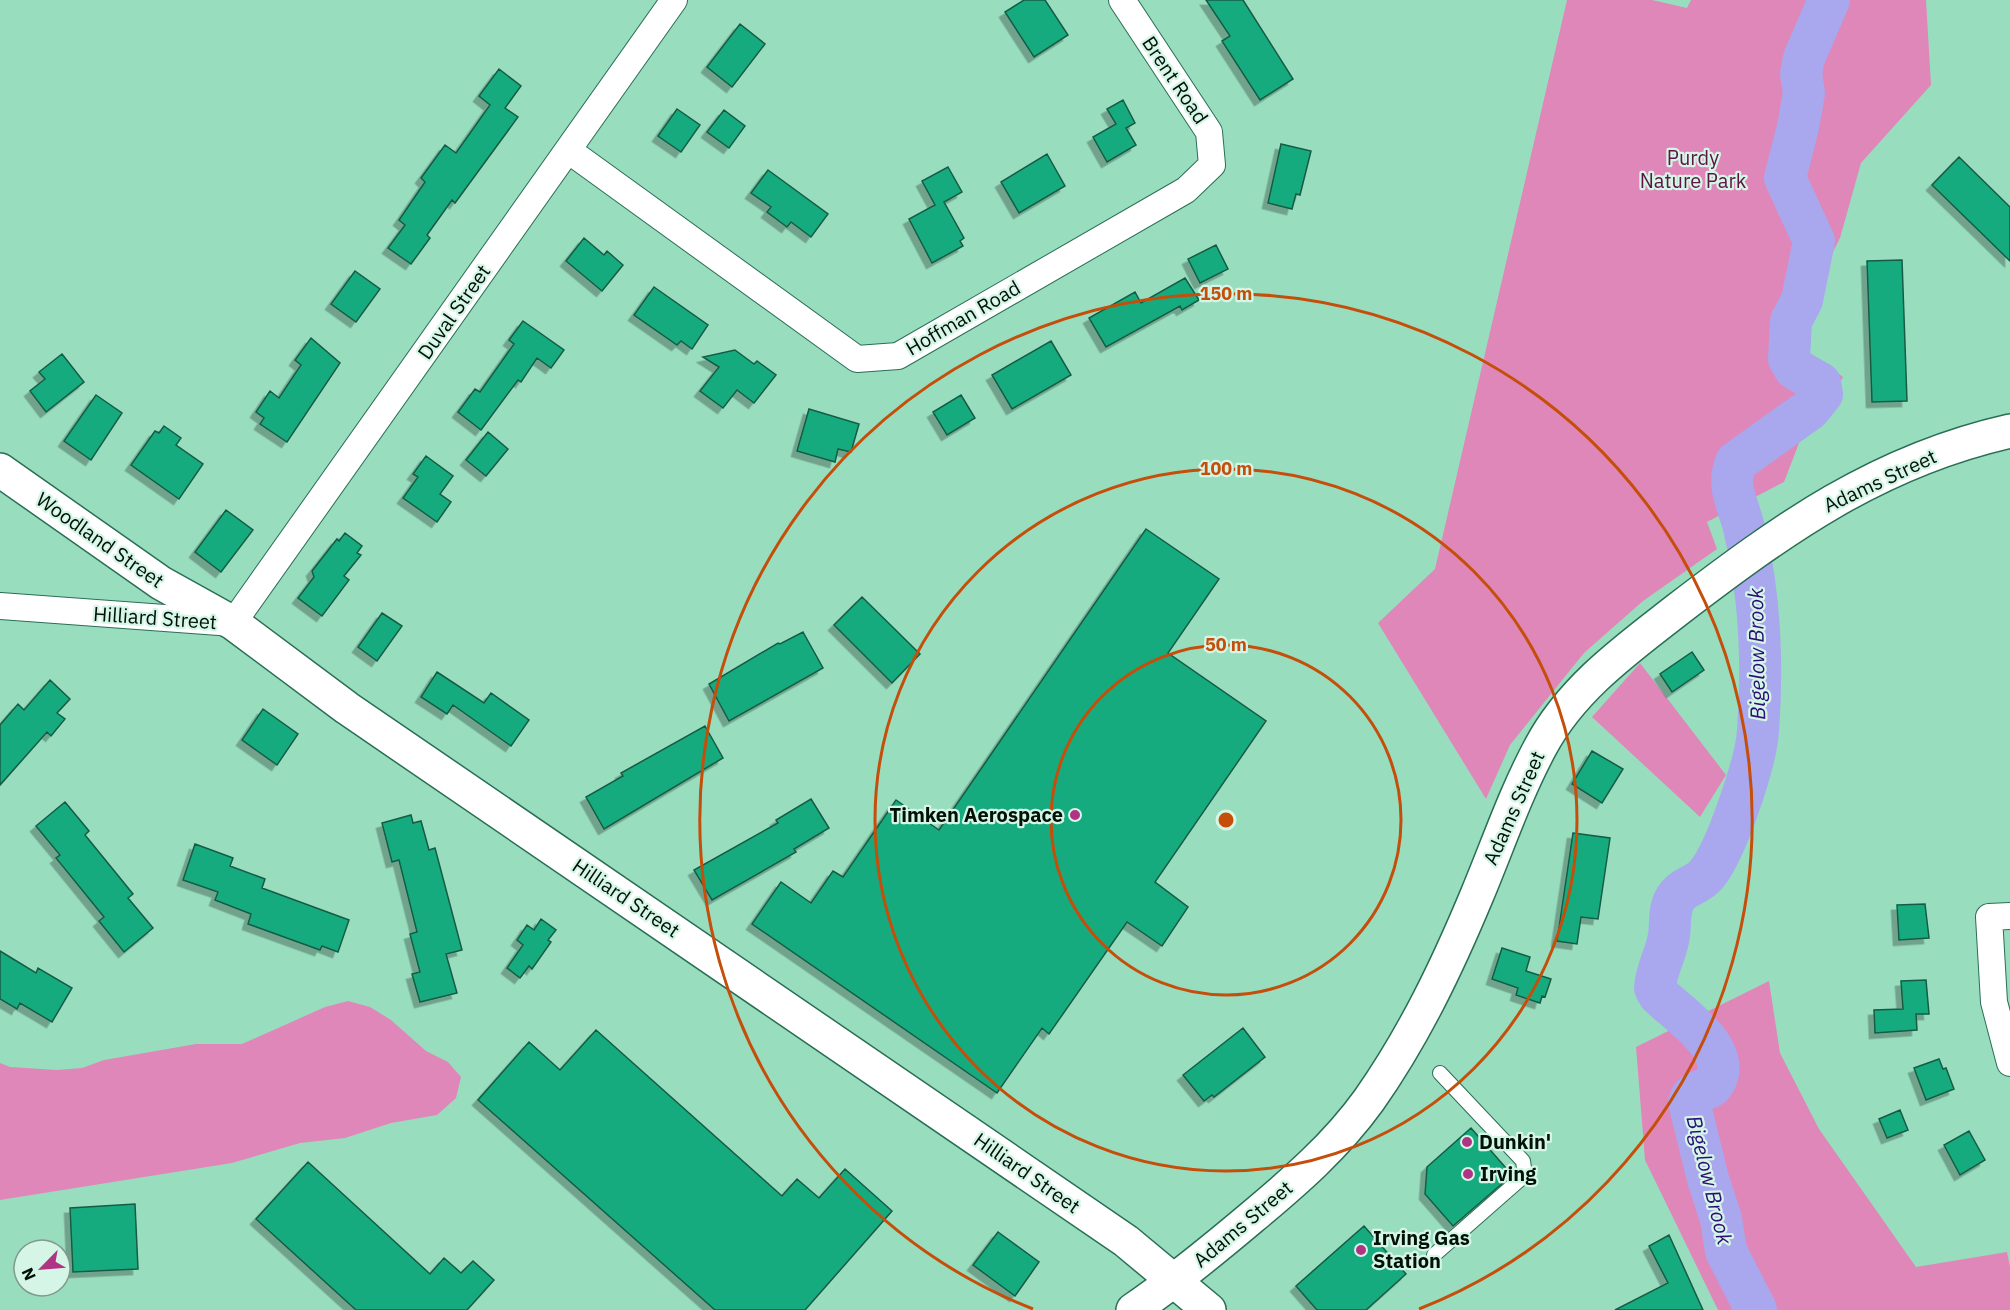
<svg xmlns="http://www.w3.org/2000/svg" width="2010" height="1310" viewBox="0 0 2010 1310" font-family="'IBM Plex Sans',sans-serif">
  <style>
    .green { fill: #e087b9 }
    .lines { fill: none; stroke-linecap: round; stroke-linejoin: round }
    .river { stroke: #a9a7ed; stroke-width: 42 }
    .building { fill: #15ab7e; stroke: #145c44; stroke-width: 1.5; filter: url(#shadow) }
    .service-casing { stroke: #2a6e55; stroke-width: 16 }
    .minor-casing { stroke: #2a6e55; stroke-width: 28 }
    .tertiary-casing { stroke: #2a6e55; stroke-width: 36 }
    .secondary-casing { stroke: #2a6e55; stroke-width: 36 }
    .service { stroke: #fff; stroke-width: 14 }
    .minor { stroke: #fff; stroke-width: 26 }
    .tertiary { stroke: #fff; stroke-width: 33 }
    .secondary { stroke: #fff; stroke-width: 33 }
    .ring { fill: none; stroke: #c54e0b; stroke-width: 3 }
    .poi-dot { fill: #b13484; stroke: #d5f6e6; stroke-width: 2 }
    .labels { text-anchor: middle; stroke-width: 4.5; stroke-linejoin: round; paint-order: stroke }
    .street-label { font-size: 20px; fill: #001107; stroke: #d5f6e6 }
    .park-label { font-size: 20px; fill: #5d1343; stroke: #d5f6e6 }
    .poi-label { font-size: 20px; font-weight: bold; fill: #001107; stroke: #d5f6e6; text-anchor: start }
    .water-label { font-size: 21px; font-style: italic; fill: #2d0e76; stroke: #d5f6e6 }
    .centre { fill: #c54e0b; stroke: #d5f6e6; stroke-width: 3 }
    .ring-label { font-size: 18px; text-anchor: middle; font-weight: bold; fill: #c54e0b; stroke: #d5f6e6; stroke-width: 4.5; stroke-linejoin: round; paint-order: stroke }
  </style>
  <defs>
    <filter id="shadow"><feDropShadow dx="-5.5" dy="5.5" stdDeviation="0" flood-color="#0004"/></filter>
  </defs>
  <rect width="100%" height="100%" fill="#99ddbf"/>
  <!-- green -->
  <path class="green" d="M1567,0H1652L1687,8L1691,0H1926L1931,85L1861,163L1840,238L1805,307L1788,333L1803,348L1843,377L1827,405L1801,438L1784,482L1707,522L1717,549L1643,601L1584,653L1510,745L1486,799L1378,623L1435,569Z
    M1640,663L1726,775L1700,817L1592,717Z
    M1769,981L1780,1053L1819,1129L1916,1267L2007,1252L2010,1267V1310H1718L1645,1160L1636,1047Z
    M348,1001L370,1007L391,1020L426,1051L448,1062L461,1077L456,1098L437,1115L391,1123L345,1138L300,1143L232,1163L0,1200V1063L10,1067L57,1070L82,1068L104,1060L196,1044H242L325,1007Z"/>
  <g class="lines">
    <!-- river -->
    <path class="river" d="M1756,1310L1726,1251L1721,1219L1708,1179L1689,1102C1695,1086 1708,1093 1714,1083C1735,1050 1678,1014 1659,995L1655,988C1656,969 1667,953 1669,935C1671,922 1668,908 1677,896C1684,886 1698,885 1706,875C1726,852 1756,762 1758,731C1763,663 1760,594 1744,528C1738,503 1726,487 1736,462L1809,410L1822,394L1820,383L1795,369L1789,359L1791,321L1802,300L1814,241L1785,178L1798,127L1804,93L1801,74L1804,58L1829,0"/>
  </g>
  <!-- building -->
  <path class="building" d="M1024,0H1045L1068,35L1034,57L1005,12Z
    M1206,0H1243L1293,79L1260,100L1222,41L1230,36Z
    M740,24L765,44L732,87L707,67Z
    M499,69L521,86L505,108L518,117L455,203L452,200L427,235L430,238L411,264L388,248L405,225L399,220L425,182L421,178L445,145L456,153L490,105L479,96Z
    M1123,100L1135,123L1126,128L1136,145L1107,162L1093,137L1116,124L1107,109Z
    M677,109L700,125L681,152L658,136Z
    M724,110L745,126L729,148L707,132Z
    M1281,144L1311,151L1300,195L1296,194L1292,209L1268,203Z
    M1047,154L1065,186L1019,213L1001,182Z
    M1959,157L2010,207V261L1932,185Z
    M948,167L962,192L944,202L964,238L960,241L963,246L932,263L909,219L935,205L922,181Z
    M768,170L828,214L811,237L791,222L787,227L767,212L771,207L751,193Z
    M584,238L604,255L607,251L623,265L602,291L566,261Z
    M1216,245L1228,269L1200,283L1188,259Z
    M1902,260L1907,401L1872,402L1867,261Z
    M355,271L380,289L356,322L331,304Z
    M1185,278L1199,300L1182,310L1180,306L1106,347L1089,318L1135,292L1141,303Z
    M654,287L708,325L692,349L681,341L677,345L634,315Z
    M523,321L564,350L551,368L537,358L521,382L518,380L481,430L458,412L475,389L480,392L514,344L509,340Z
    M311,338L340,363L287,442L260,424L264,418L256,412L270,391L279,398L301,365L295,360Z
    M1051,341L1071,375L1012,409L992,375Z
    M735,350L754,364L757,361L776,375L754,403L737,390L723,408L700,391L719,367L703,357Z
    M62,354L84,382L46,412L30,391L45,379L39,372Z
    M96,395L122,413L91,460L64,441Z
    M961,395L975,418L947,435L933,412Z
    M809,409L859,424L851,452L838,449L835,462L797,451Z
    M164,426L181,438L176,445L203,464L179,499L131,465L155,431L159,433Z
    M488,432L508,449L486,476L466,460Z
    M426,456L453,476L440,494L451,502L437,522L403,498L418,477L413,474Z
    M226,510L253,530L221,572L195,552Z
    M1146,529L1219,579L1168,653L1266,721L1155,882L1188,907L1162,946L1127,922L1049,1034L1042,1028L997,1093L752,924L781,882L811,903L833,871L843,877L896,800L939,830Z
    M345,533L362,546L357,553L361,555L344,576L349,580L322,616L298,598L314,577L312,571L337,539L339,541Z
    M862,597L920,654L892,683L834,625Z
    M382,613L402,626L377,661L358,647Z
    M803,632L823,668L729,721L709,684L778,643L780,644Z
    M1692,652L1704,670L1672,692L1660,674Z
    M437,672L484,703L491,693L529,720L511,746L453,705L447,714L421,697Z
    M50,680L70,699L57,713L65,719L51,736L47,732L0,785V725L18,704L24,710Z
    M263,709L298,734L277,765L242,740Z
    M705,726L723,758L604,829L586,797L623,776L621,773Z
    M1592,751L1623,769L1602,803L1572,784Z
    M811,799L829,828L794,849L796,852L712,900L694,870L778,823L776,820Z
    M65,802L89,831L85,835L133,894L128,898L153,928L124,952L99,921L104,917L56,858L60,855L36,826Z
    M411,815L413,823L421,821L429,850L435,848L462,950L446,954L457,993L420,1002L412,974L420,972L410,934L417,932L399,860L392,862L382,823Z
    M1573,833L1610,838L1598,919L1581,917L1577,944L1557,941Z
    M195,844L233,858L230,866L265,879L262,888L349,920L338,952L322,946L320,950L248,924L251,914L215,900L218,892L183,880Z
    M1925,904L1929,938L1899,940L1897,905Z
    M541,919L556,930L548,940L551,942L532,969L529,966L520,978L507,968L523,945L517,940L527,925L534,930Z
    M1502,948L1530,957L1526,971L1551,979L1545,997L1542,996L1540,1003L1516,995L1518,988L1492,979Z
    M0,951L36,973L38,968L72,988L52,1022L20,1003L17,1009L0,999Z
    M1926,980L1929,1014H1916L1917,1030L1875,1033L1874,1010L1903,1009L1901,981Z
    M1243,1028L1265,1057L1214,1097L1212,1095L1204,1101L1183,1075Z
    M596,1030L782,1196L797,1179L819,1198L845,1169L892,1211L805,1310H715L478,1100L529,1042L560,1070Z
    M1939,1059L1943,1069L1946,1068L1954,1089L1926,1100L1914,1068Z
    M1900,1110L1908,1130L1887,1138L1879,1119Z
    M1471,1128L1512,1175L1453,1226L1425,1194L1427,1167Z
    M1969,1131L1985,1160L1960,1175L1944,1145Z
    M308,1162L430,1274L444,1258L461,1273L473,1261L494,1280L467,1310H356L256,1219Z
    M135,1204L138,1269L73,1272L70,1208Z
    M1364,1226L1406,1274L1366,1310H1317L1296,1286Z
    M998,1232L1039,1262L1015,1296L973,1265Z
    M1669,1235L1703,1310H1615L1668,1283L1649,1246Z"/>
  <g class="lines">
    <!-- service casing -->
    <g class="service-casing">
      <path id="service" d="M1434,1255L1525,1175L1523,1161L1440,1073"/>
    </g>
    <!-- minor casing -->
    <g class="minor-casing">
      <path id="minor" d="M568,150L857,359L898,356L1186,190L1212,165L1209,132L1122,0
        M0,606L233,623L674,0
        M2010,916L1989,917L1994,1002L2010,1063"/>
    </g>
    <!-- tertiary casing -->
    <g class="tertiary-casing">
      <path id="tertiary" d="M0,470L161,583L233,623L347,708L1126,1241L1209,1310"/>
    </g>
    <!-- secondary casing -->
    <g class="secondary-casing">
      <path id="secondary" d="M1133,1310C1174,1282 1213,1250 1251,1218C1294,1182 1336,1146 1369,1100C1414,1036 1447,967 1477,895C1498,845 1515,794 1541,746C1572,688 1627,649 1677,610C1783,529 1877,461 2010,431"/>
    </g>
    <!-- service -->
    <use href="#service" class="service"/>
    <!-- minor -->
    <use href="#minor" class="minor"/>
    <!-- tertiary -->
    <use href="#tertiary" class="tertiary"/>
    <!-- secondary -->
    <use href="#secondary" class="secondary"/>
  </g>
  <!-- distance rings -->
  <g class="ring">
    <circle cx="1226" cy="820" r="175"/>
    <circle cx="1226" cy="820" r="351"/>
    <path d="M1033 1309A526 526 0 1 1 1419 1309"/>
  </g>
  <!-- markers -->
  <g class="poi-dot">
    <circle cx="1075" cy="815" r="6"/>
    <circle cx="1467" cy="1142" r="6"/>
    <circle cx="1468" cy="1174" r="6"/>
    <circle cx="1361" cy="1250" r="6"/>
  </g>
  <g class="labels">
    <!-- street labels -->
    <g class="street-label">
      <text transform="translate(1175 80) rotate(56)" y="7">Brent Road</text>
      <text transform="translate(454 312) rotate(-55)" y="7">Duval Street</text>
      <text transform="translate(963 318) rotate(-30)" y="7">Hoffman Road</text>
      <text transform="translate(1880 481) rotate(-25)" y="7">Adams Street</text>
      <text transform="translate(100 540) rotate(35)" y="7">Woodland Street</text>
      <text transform="translate(155 618) rotate(4)" y="7">Hilliard Street</text>
      <text transform="translate(1514 808) rotate(-66)" y="7">Adams Street</text>
      <text transform="translate(626 898) rotate(34)" y="7">Hilliard Street</text>
      <text transform="translate(1027 1173) rotate(35)" y="7">Hilliard Street</text>
      <text transform="translate(1243 1224) rotate(-40)" y="7">Adams Street</text>
    </g>
    <!-- park labels -->
    <g class="park-label">
      <text x="1693" y="165">Purdy<tspan x="1693" dy="23">Nature Park</tspan></text>
    </g>
    <!-- poi labels -->
    <g class="poi-label">
      <text x="1063" y="822" text-anchor="end">Timken Aerospace</text>
      <text x="1479" y="1149">Dunkin'</text>
      <text x="1480" y="1181">Irving</text>
      <text x="1373" y="1245">Irving Gas<tspan x="1373" dy="23">Station</tspan></text>
    </g>
    <!-- water labels -->
    <g class="water-label">
      <text transform="translate(1757 654) rotate(-91)" y="7">Bigelow Brook</text>
      <text transform="translate(1709 1180) rotate(76)" y="7">Bigelow Brook</text>
    </g>
  </g>
  <circle cx="1226" cy="820" r="9" class="centre"/>
  <g class="ring-label">
    <text x="1226" y="300">150 m</text>
    <text x="1226" y="475">100 m</text>
    <text x="1226" y="651">50 m</text>
  </g>
  <!-- north arrow -->
  <g transform="translate(42 1268) rotate(245)"><circle r="28" fill="#d5f6e6" stroke="#809a8d" stroke-width="1.5"/>
  <path d="M0-4.5L10 22L0 15L-10 22Z" fill="#b13484"/>
  <text y="-9" font-size="16" font-weight="bold" text-anchor="middle" fill="#001107">N</text>
  </g>
</svg>
